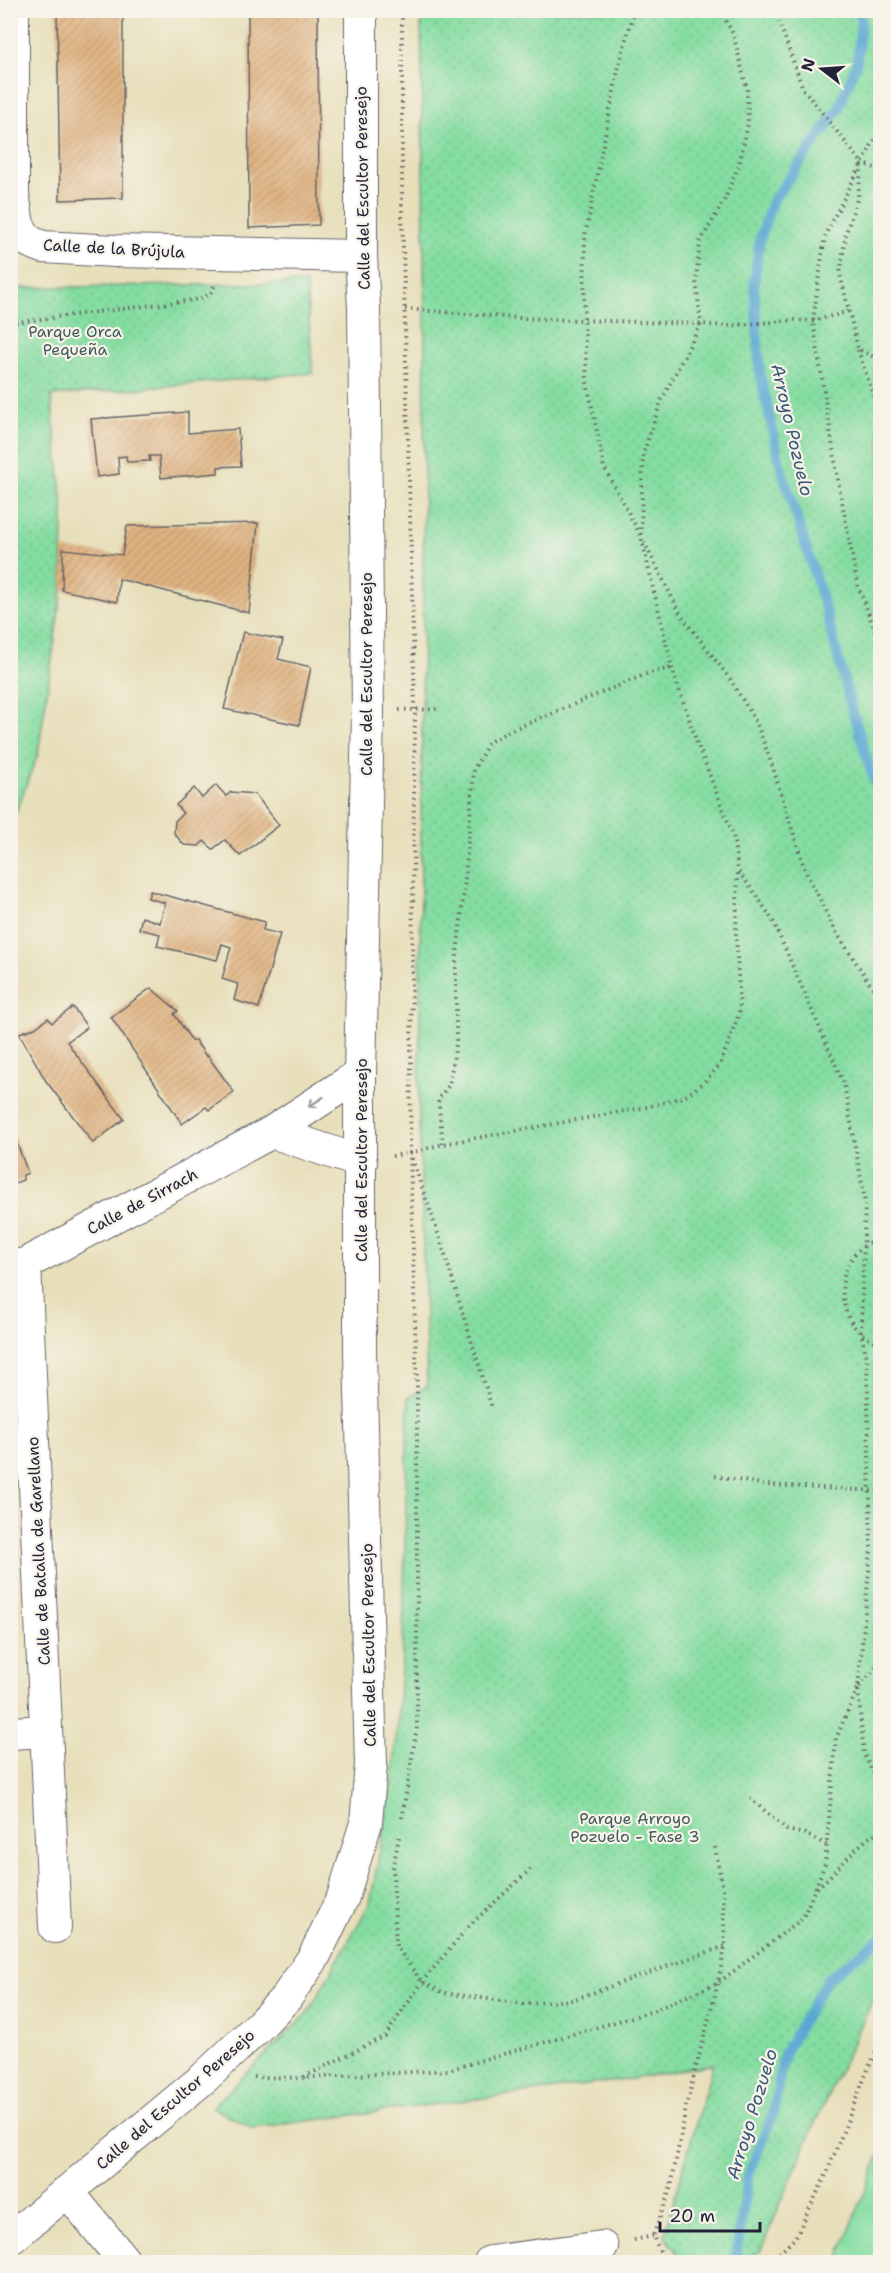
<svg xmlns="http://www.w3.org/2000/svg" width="891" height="2273" viewBox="0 0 891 2273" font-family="'Shantell Sans',sans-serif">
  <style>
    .green { fill: #84dda1; stroke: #53806e; stroke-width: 1.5 }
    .park { fill: url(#park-dots); stroke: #53806e; stroke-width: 1.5 }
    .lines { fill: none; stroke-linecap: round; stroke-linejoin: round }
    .stream { stroke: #5aa7d3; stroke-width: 10 }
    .building { fill: url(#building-hatch) }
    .minor-casing { stroke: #676467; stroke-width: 34 }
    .path { stroke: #676467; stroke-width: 4; stroke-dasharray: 1.5 4.5; stroke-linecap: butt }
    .minor { stroke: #fff; stroke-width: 32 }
    .oneway { stroke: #9c9ca7 }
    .labels { text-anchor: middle; stroke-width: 4.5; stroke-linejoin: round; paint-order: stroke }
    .street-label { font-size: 16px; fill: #22223b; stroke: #f7f3e8 }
    .park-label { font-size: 16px; fill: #3f5a5a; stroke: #f7f3e8 }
    .water-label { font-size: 18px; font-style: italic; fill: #385778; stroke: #f7f3e8 }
  </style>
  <defs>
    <pattern id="park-dots" width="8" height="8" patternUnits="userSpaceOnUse" patternTransform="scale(1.5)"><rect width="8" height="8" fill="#84dda1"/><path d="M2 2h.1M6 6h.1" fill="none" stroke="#72bd8c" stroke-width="1.8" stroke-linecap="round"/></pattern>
    <pattern id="building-hatch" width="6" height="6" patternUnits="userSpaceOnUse" patternTransform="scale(1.5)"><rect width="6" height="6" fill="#dfb280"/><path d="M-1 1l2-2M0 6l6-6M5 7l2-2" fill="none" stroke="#bf9970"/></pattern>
  </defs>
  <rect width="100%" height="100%" fill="#f7f3e8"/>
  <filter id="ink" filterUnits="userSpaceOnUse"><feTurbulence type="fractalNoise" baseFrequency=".0167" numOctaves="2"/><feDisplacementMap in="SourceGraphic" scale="12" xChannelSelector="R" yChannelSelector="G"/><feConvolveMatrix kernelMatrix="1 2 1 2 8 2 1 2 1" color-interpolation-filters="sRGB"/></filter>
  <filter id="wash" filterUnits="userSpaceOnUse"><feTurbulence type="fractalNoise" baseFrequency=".008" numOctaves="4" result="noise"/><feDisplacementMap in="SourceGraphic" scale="24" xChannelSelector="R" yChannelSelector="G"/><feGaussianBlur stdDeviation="1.35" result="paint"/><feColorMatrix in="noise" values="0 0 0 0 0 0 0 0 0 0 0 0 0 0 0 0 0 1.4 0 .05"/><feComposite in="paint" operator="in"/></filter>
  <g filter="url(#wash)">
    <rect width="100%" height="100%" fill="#e7dfba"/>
    <!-- green -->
    <path class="green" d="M880,2153V2262H837Z"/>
    <!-- park -->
    <path class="park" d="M421,11H880V1989L875,1996L812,2129L760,2252L735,2262H678L677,2253L664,2235L713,2064L632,2079L252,2128L212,2107L307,2014L370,1903L393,1781L403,1642L408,1398L427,1386L419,1117L425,330Z
      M306,283L313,373L51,396L63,505L62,590L38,754L11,825V288Z"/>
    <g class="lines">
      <!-- stream -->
      <path class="stream" d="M859,10L861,20L857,62L838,110L772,202L760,239L754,284L760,373L780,464L825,608L851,706L880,800
        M735,2262L748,2176L773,2114L784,2054L827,1979L880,1939"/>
    </g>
    <g id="blocks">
      <!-- building -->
      <path class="building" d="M57,10H123V198L60,200Z
        M248,10H318L319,225L249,228Z
        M188,412V433L238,429L241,466L218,467V473L161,478L159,456H149L150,461L127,462L126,456L118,457L119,474L97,477L91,419Z
        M258,523L249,613L119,579L117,602L62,590L63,549L122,555L127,526Z
        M243,632L283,640L278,659L311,667L299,725L224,709Z
        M216,785L226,796L231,792L255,794L279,825L240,856L225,840L213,849L204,841L199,846L184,845L174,833L175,821L183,813L176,805L194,788L202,798Z
        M150,891L265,922L263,930L280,934L259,1008L234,1000L238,984L222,979L231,947L222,944L217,960L157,946L160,934L139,929L142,917L160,923L165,903L148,898Z
        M151,988L178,1011L174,1014L192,1041L195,1040L206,1056L207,1055L234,1092L209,1110L206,1107L182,1124L111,1017Z
        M73,1007L87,1027L67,1042L124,1119L93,1143L46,1081L19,1033L35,1028L48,1018L52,1023Z
        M12,1130L28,1173L23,1175V1180L10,1185V1131Z"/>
    </g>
  </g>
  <g filter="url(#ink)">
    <use href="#blocks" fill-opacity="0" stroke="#676467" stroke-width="1.5"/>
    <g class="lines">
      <!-- minor casing -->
      <g class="minor-casing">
        <path id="minor" d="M13,10V194L18,225L28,241L43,247L115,251L361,256
          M272,1132L361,1162
          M25,1264L55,1927
          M10,1267L25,1264L272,1132L360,1074
          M10,1733L46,1731
          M68,2192L125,2262
          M10,2239L205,2077L260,2025L286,1998L314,1957L343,1897L366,1823L371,1764L360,1352V1074L368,713L364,308L361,256V10
          M490,2262L602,2247"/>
      </g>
      <!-- path -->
      <path class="path" d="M775,10L803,89L862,163L858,196L846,233L840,274L858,349L880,360
        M880,129L825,235L813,321L839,486L858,586L880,644
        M862,163L880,170
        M405,309L518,318L701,324L726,326L795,320L813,321L850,311
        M10,323L200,299L210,294L215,285
        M858,350L880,415
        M641,535L643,454L661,401L701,324L696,281L700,242L723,203L739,165L748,124L747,90L740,61L733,34L720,10
        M644,542L681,615L730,679L756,722L772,765L805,870L836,932L870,984L880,995
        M399,710L440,709
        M443,1144L438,1099L449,1085L456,1044V963L464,891L474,769L489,742L509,731L649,673L672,668
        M410,1153L443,1144L648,1107L686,1096L704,1082L720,1065L740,1011L736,934L738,872
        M392,1156L410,1153L441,1242L492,1408
        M880,1237C875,1240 869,1242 864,1246C836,1266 836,1310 860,1333C866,1337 874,1341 880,1345
        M715,1476L766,1485L880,1491
        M880,1663L858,1688L864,1755L880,1786
        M750,1798L787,1830L805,1834L827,1845
        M402,1818L417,1727V1387L410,1153L415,709L402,211V10
        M399,1837L393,1868L396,1946L422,1982L444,1993L524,2004L572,2000L725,1946
        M817,1888C839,1870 855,1844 880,1831
        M254,2077L301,2078L448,2070L650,2012L718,1983L803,1918L825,1864L836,1738L858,1688L871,1549L867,1359L861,1333L865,1201L844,1084L774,923L757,896L738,871L733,834L697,743L672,668L641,536L604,467L587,382L584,319L585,236L619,65L634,10
        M304,2077L385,2036L422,1982L470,1925L534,1866
        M634,2240L653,2236
        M665,2262L653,2236L671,2187L687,2102L718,1983L725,1946L723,1889L715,1847
        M771,2262L795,2238L826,2175L868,2069L880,2044"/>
      <!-- minor -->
      <use href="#minor" class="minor"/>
    </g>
    <!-- one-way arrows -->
    <defs><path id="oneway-shaft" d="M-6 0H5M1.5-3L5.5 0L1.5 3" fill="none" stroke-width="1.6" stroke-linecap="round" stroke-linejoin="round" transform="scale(1.5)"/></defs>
    <use class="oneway" href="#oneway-shaft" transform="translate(316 1102) rotate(147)"/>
  </g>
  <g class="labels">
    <!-- street labels -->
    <g class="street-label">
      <text transform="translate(362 188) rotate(-91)" y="6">Calle del Escultor Peresejo</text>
      <text transform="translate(114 248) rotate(3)" y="6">Calle de la Brújula</text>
      <text transform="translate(366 674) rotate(-90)" y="6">Calle del Escultor Peresejo</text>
      <text transform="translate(361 1160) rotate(-90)" y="6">Calle del Escultor Peresejo</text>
      <text transform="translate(142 1201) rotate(-28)" y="6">Calle de Sirrach</text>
      <text transform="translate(38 1551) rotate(-93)" y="6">Calle de Batalla de Garellano</text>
      <text transform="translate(368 1645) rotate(-91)" y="6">Calle del Escultor Peresejo</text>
      <text transform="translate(175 2099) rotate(-41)" y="6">Calle del Escultor Peresejo</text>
    </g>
    <!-- park labels -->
    <g class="park-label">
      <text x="75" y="337">Parque Orca<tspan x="75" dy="18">Pequeña</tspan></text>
      <text x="635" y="1824">Parque Arroyo<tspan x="635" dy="18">Pozuelo - Fase 3</tspan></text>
    </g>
    <!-- water labels -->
    <g class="water-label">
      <text transform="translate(792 430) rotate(77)" y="6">Arroyo Pozuelo</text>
      <text transform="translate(752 2114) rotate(-73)" y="6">Arroyo Pozuelo</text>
    </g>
  </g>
  <!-- margin -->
  <rect width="891" height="2273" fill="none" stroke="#f7f3e8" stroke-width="36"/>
  <!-- north arrow -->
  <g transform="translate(822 69) rotate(287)" stroke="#f7f3e8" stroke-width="4.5" paint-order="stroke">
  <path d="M0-4.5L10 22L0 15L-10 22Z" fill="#22223b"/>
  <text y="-9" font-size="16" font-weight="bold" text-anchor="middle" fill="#22223b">N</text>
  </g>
  <!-- scale -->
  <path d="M660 2222v9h100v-9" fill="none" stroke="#22223b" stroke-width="3"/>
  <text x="669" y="2222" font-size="18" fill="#22223b" stroke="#f7f3e8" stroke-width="4.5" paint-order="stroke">20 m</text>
</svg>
